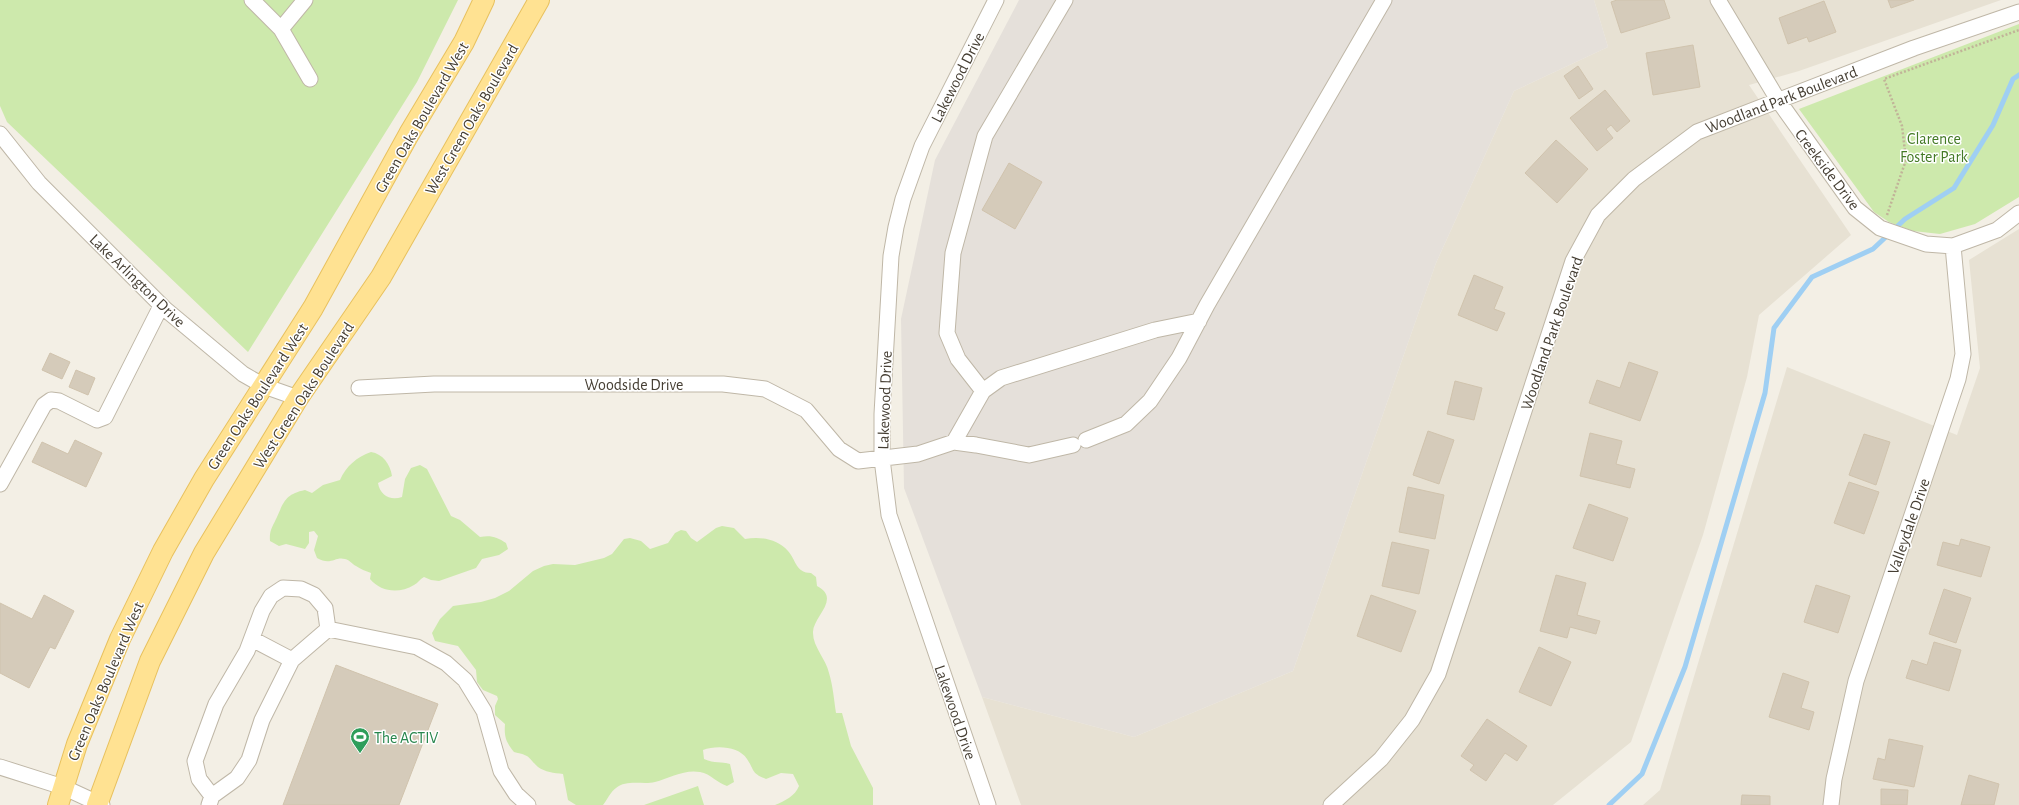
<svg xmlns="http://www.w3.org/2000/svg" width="2019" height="805" viewBox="0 0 2019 805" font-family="'Alegreya Sans',sans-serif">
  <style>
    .residential { fill: #e7e1d3 }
    .industrial { fill: #e5e0da }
    .green { fill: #cde9ac }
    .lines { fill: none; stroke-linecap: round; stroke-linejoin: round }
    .stream { stroke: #9fcff3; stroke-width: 5 }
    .building { fill: #d5cbba; stroke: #d0c3ad }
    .minor-casing { stroke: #bfb7a7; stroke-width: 17 }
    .major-casing { stroke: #e8c15e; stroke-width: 22 }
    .path { stroke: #c1b398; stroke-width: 2.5; stroke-dasharray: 2 2; stroke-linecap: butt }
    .minor { stroke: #fff; stroke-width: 15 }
    .major { stroke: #ffe292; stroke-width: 20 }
    .labels { text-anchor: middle; stroke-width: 3; stroke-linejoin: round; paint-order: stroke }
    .street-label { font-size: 16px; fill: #463f34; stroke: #fff }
    .park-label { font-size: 16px; fill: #447a26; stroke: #fff }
    .leisure-label { font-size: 16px; fill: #27864d; stroke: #fff; text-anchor: start }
  </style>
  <rect width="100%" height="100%" fill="#f3efe5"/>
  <!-- residential -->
  <path class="residential" d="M1594,0H2001L1799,71L1749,85L1851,235L1759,315L1747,377L1703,535L1631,742L1553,805H1021L982,697L1134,737L1293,671L1436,263L1514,91L1608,47Z
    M2019,229V805H1643L1660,790L1787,367L1957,435L1980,368L1969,260Z"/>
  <!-- industrial -->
  <path class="industrial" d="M1019,0H1594L1608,47L1514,91L1436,263L1293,671L1134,737L982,697L904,488L901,319L935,160Z"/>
  <!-- green -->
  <path class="green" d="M0,0H458L417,82L248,352L7,122L0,106Z
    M2019,24V197L1975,224L1940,234L1913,231L1889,222L1874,212L1799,109Z
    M371,452C383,454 390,464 392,476L378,483C380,495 390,501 402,497L405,479L411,468L420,465L427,469L451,516L460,520L480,537C491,535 497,537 506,543L508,549L499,555L482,559L476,568L439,581L431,580L424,577C420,579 418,583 414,585C399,594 381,592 370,579L371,573C366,571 360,569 356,566C352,564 350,560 345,559C335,556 331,566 317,558L314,550L318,536L314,531L309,532V543L305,549L286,544L279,546L270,541C269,530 273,526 277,517C284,501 286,494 305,490L312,493L323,485L340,480C346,466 357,457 371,452Z
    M722,526L734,528L745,539C760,536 778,539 788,551C796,560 796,573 811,573L816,577L817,586C842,599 812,617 813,633C813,647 826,659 829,673C833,686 834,700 836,713H842L851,746L873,788V805H775C785,801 795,796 799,786L793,774L781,773L766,779C751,773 755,771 747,759C739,746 716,745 703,750L704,759C715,764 721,761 730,764L734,782L727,786C717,783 711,774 700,772C685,769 669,778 655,782C643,785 627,779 616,788C611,791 607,800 603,805H576L568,800L563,774C554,773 545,772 538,767C527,757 532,756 514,752C506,742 504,737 505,724L495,715V706L498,699L497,696L483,690L477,682L476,670L458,646L435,641L432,633L440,619L453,606L481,602L495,598L509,591L533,571L544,566L553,564L575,565L604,558L612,554L624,539L630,538L641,541L650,549L668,543L675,533L681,530L686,531L691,538L697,542L716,528Z
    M698,786L704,805H644Z"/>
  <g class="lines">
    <!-- stream -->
    <path class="stream" d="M1609,805L1642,774L1685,667L1765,393L1774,328L1812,277L1873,249L1905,219L1954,188L1993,125L2013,79L2019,75"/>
  </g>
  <!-- building -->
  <path class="building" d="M1617,0H1664L1670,18L1621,33L1611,2Z
    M1888,0H1914L1891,8Z
    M1824,1L1836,32L1809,42L1807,37L1788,44L1779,18Z
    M1693,45L1700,87L1653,95L1646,53Z
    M1578,66L1593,89L1579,99L1564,76Z
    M1605,90L1630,121L1617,132L1611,125L1606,129L1613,138L1597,151L1570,118Z
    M1556,140L1588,169L1557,203L1525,173Z
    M1009,163L1042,182L1015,229L982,210Z
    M1474,275L1503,287L1494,309L1505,313L1497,331L1458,315Z
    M50,353L70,362L62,379L42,370Z
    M1629,362L1658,372L1640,421L1589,403L1597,380L1620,388Z
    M76,370L95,378L88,395L69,387Z
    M1455,381L1482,388L1474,420L1447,414Z
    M1428,431L1454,440L1439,484L1413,475Z
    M1590,433L1622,441L1616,464L1635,469L1630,488L1580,476Z
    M1864,434L1890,442L1876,485L1849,475Z
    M75,440L102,453L86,487L32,462L42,442L68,454Z
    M1849,482L1879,492L1864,534L1834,523Z
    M1408,487L1444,495L1435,539L1399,532Z
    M1589,504L1628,518L1613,561L1573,548Z
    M1961,539L1990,547L1981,577L1937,565L1943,542L1959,546Z
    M1392,542L1429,550L1419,594L1382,586Z
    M1556,575L1586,583L1577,615L1600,621L1596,634L1570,627L1567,638L1540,631Z
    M1816,585L1850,596L1838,633L1804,622Z
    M1944,589L1971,598L1956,643L1929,634Z
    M44,595L74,611L55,649L50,647L29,688L0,673V603L32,619Z
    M1371,595L1416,611L1401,652L1357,636Z
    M1934,642L1961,650L1949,691L1906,678L1912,660L1927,665Z
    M1539,647L1571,662L1551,706L1519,692Z
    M336,665L438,704L399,805H283Z
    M1783,673L1809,682L1801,708L1814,712L1809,730L1769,717Z
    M1487,719L1527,746L1517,761L1505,753L1486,781L1470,770L1474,765L1461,756Z
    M1889,739L1923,746L1914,787L1873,779L1878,758L1885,760Z
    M1969,775L1999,784L1994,805H1961Z
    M1881,789L1908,790L1907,805H1881Z
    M1742,795L1770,796V805H1741Z"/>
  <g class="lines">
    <!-- minor casing -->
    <g class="minor-casing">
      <path id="minor" d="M252,0L281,29
        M305,0L281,29L310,79
        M1718,0L1778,100L1855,208L1880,228L1926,244L1953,246L1997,230L2019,213
        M0,134L39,183L165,309L243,374L264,386L298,398
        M359,388L434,384H723L765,389L806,410L839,449L858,461L918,454L954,442L976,445L1029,455L1073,445
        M983,391L958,359L947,333L953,253L985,136L1065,0
        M1086,440L1126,424L1150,401L1179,358L1207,305L1384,0
        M954,442L983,391L1001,378L1155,330L1199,321
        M0,484L44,405L51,400L59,401L97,420L105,417L161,306
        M328,629L417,647L446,663L465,680L484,711L501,771L516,794L528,805
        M252,639L292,660
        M0,767L63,787L102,805
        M209,805L212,796L237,778L249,760L262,720L292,660L328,629L325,608L314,595L301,589L283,588L271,596L262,611L247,651L216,704L195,761L199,779L212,796
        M988,805L889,515L882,459V414L891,256L896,227L903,199L922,146L996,0
        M1331,805L1381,759L1412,720L1438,674L1573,261L1598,215L1634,179L1697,132L1914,48L2019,12
        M1831,805L1834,779L1856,681L1958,379L1963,354L1953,246"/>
    </g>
    <!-- major casing -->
    <g class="major-casing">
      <path id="major" d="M58,805L77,744L120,639L163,551L204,479L313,308L409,134L464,42L484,0
        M97,805L150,661L204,553L298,398L381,277L539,0"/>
    </g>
    <!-- path -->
    <path class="path" d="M1887,215L1906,160L1902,126L1884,79L2019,30"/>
    <!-- minor -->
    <use href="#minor" class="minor"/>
    <!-- major -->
    <use href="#major" class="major"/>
  </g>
  <!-- icons -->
  <defs>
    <g id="stadium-pin" transform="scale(1)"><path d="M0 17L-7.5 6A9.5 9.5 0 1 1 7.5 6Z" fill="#2e9e5b" stroke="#fff"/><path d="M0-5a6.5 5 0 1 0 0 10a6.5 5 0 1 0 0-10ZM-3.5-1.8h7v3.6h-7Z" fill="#fff"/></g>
  </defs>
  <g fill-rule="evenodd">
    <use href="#stadium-pin" x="360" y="737"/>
  </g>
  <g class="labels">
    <!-- street labels -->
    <g class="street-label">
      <text transform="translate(957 77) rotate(-63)" y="6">Lakewood Drive</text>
      <text transform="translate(1781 99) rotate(-21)" y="6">Woodland Park Boulevard</text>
      <text transform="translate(421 117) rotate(-60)" y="6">Green Oaks Boulevard West</text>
      <text transform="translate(471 119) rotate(-60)" y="6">West Green Oaks Boulevard</text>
      <text transform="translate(1828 169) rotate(53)" y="6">Creekside Drive</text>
      <text transform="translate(138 280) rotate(44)" y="6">Lake Arlington Drive</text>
      <text transform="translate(1551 333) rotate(-71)" y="6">Woodland Park Boulevard</text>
      <text x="634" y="390">Woodside Drive</text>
      <text transform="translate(303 395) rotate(-57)" y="6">West Green Oaks Boulevard</text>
      <text transform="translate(257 396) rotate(-57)" y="6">Green Oaks Boulevard West</text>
      <text transform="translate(884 400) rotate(-88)" y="6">Lakewood Drive</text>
      <text transform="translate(1908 526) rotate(-71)" y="6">Valleydale Drive</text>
      <text transform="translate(105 681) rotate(-67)" y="6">Green Oaks Boulevard West</text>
      <text transform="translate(956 712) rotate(71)" y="6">Lakewood Drive</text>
    </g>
    <!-- park labels -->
    <g class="park-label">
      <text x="1934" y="144">Clarence<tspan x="1934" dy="18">Foster Park</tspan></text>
    </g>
    <!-- leisure labels -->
    <g class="leisure-label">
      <text x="374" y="743">The ACTIV</text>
    </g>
  </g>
</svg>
